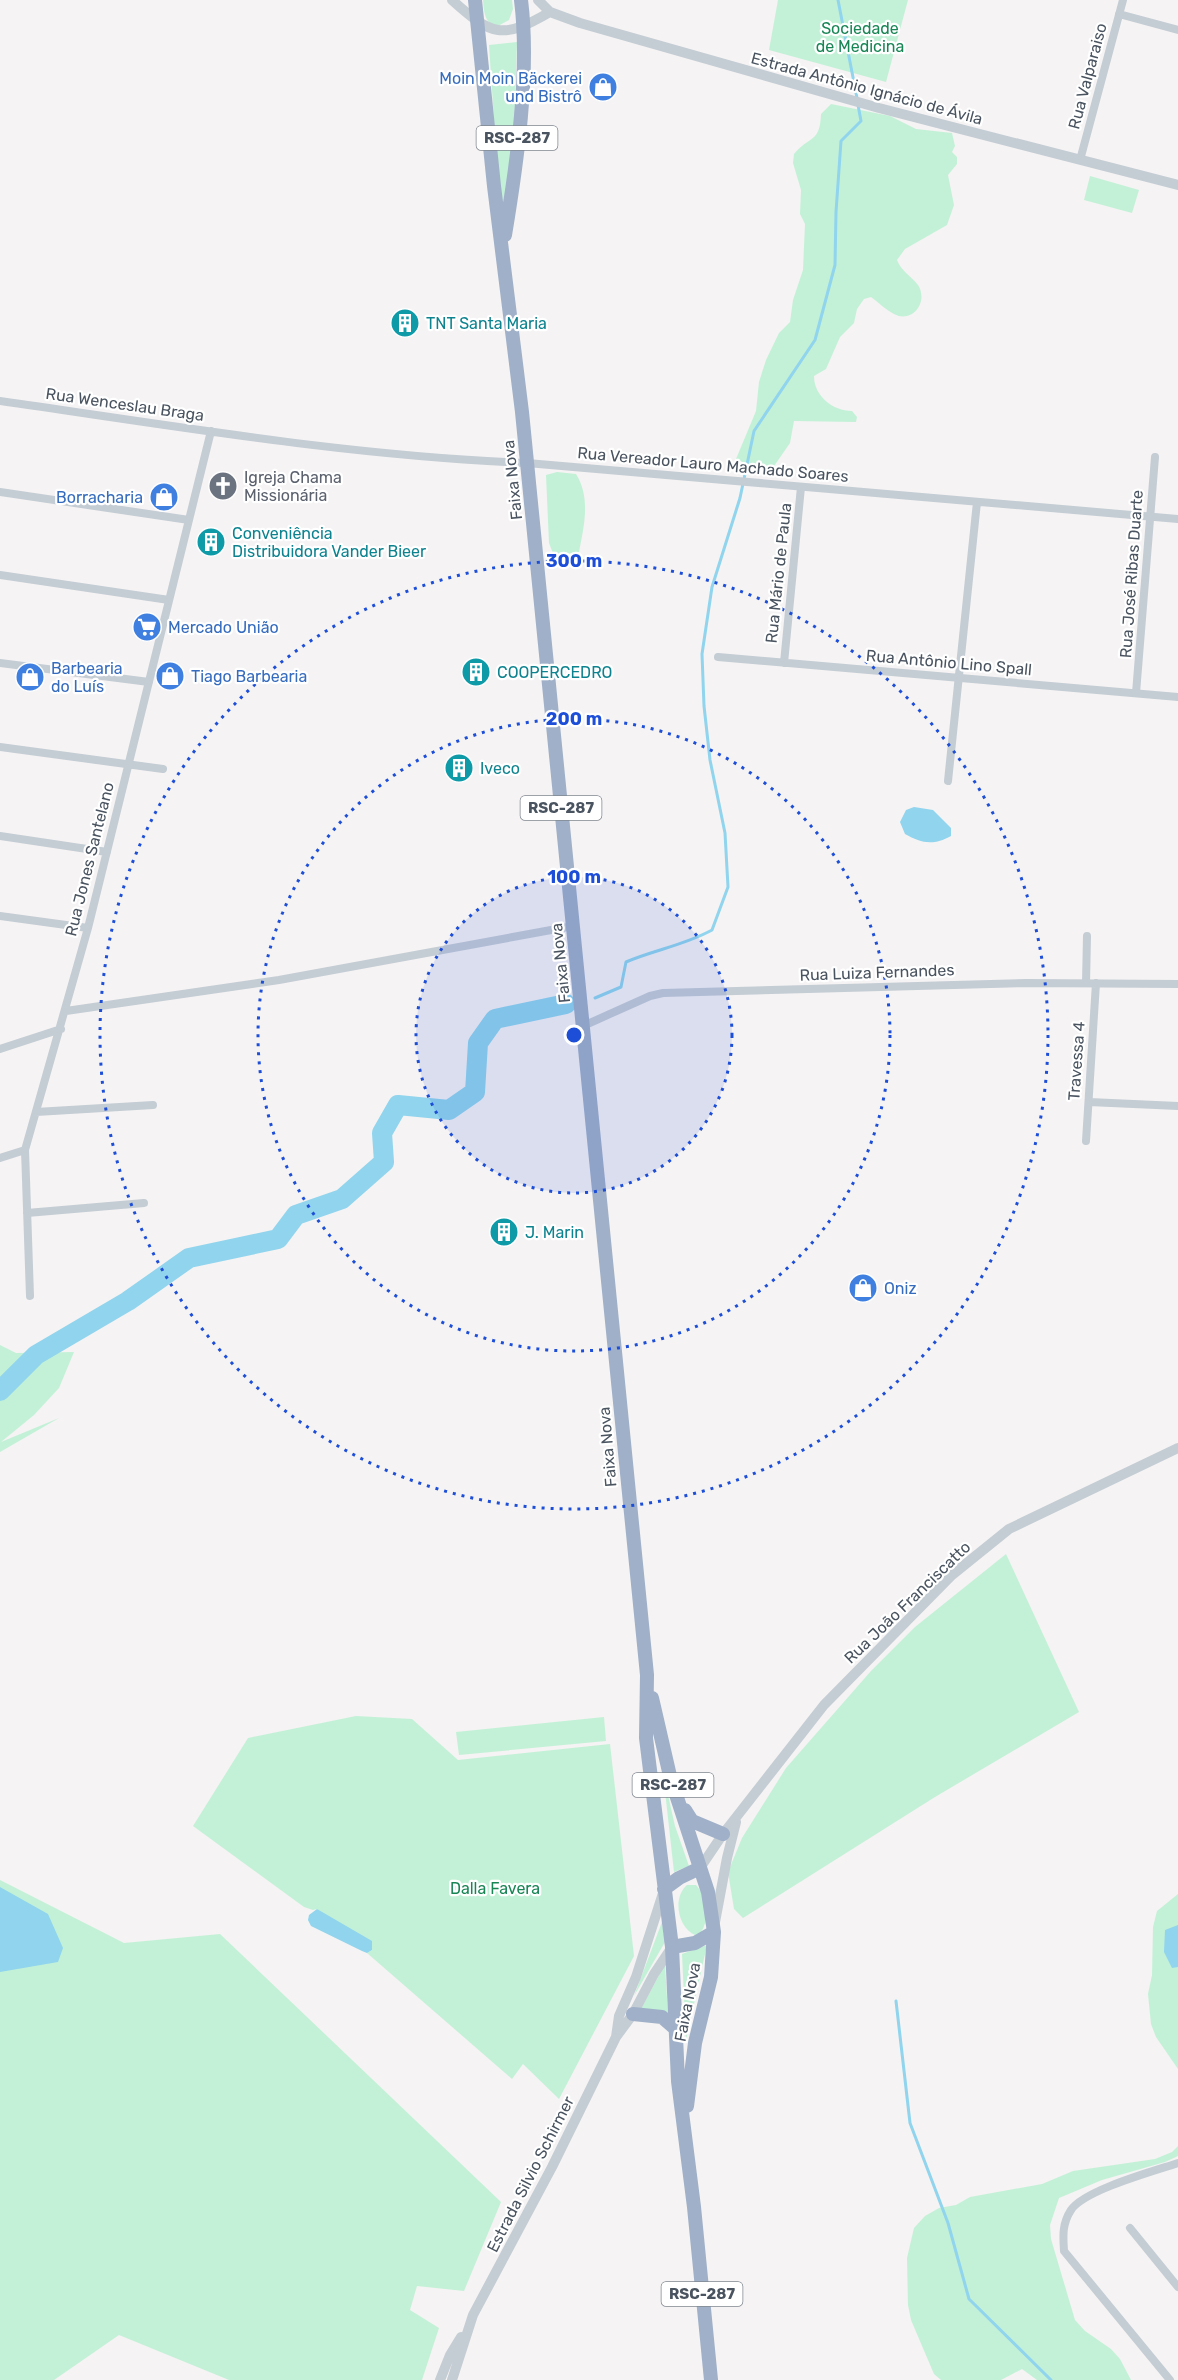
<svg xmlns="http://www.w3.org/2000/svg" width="1178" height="2380" viewBox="0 0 1178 2380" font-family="Rubik,sans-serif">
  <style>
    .green { fill: #c3f1d7 }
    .water { fill: #90d4ed }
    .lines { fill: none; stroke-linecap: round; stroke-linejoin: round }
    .stream { stroke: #90d4ed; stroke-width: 3 }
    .river { stroke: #90d4ed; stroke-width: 20 }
    .minor { stroke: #c4ccd4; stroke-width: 8 }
    .tertiary { stroke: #c4ccd4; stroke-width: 10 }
    .trunk { stroke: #9fb0c8; stroke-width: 14 }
    .ring { fill: none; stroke: #1d4ed8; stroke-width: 3; stroke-dasharray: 3 6 }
    .labels { text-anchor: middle; stroke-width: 4.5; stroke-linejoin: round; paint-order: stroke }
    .shield { fill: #fff; stroke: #808790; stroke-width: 1.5 }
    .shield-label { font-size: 15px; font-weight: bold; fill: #4a5460 }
    .park-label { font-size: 16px; fill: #188555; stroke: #fff }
    .street-label { font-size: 16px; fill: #4a5460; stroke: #fff }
    .shop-label { font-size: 16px; fill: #366cbe; stroke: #fff; text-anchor: start }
    .culture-label { font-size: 16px; fill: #0d838f; stroke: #fff; text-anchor: start }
    .worship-label { font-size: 16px; fill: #5b616d; stroke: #fff; text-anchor: start }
    .centre { fill: #1d4ed8; stroke: #fff; stroke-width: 3 }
    .ring-label { font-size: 18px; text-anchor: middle; font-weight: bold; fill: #1d4ed8; stroke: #fff; stroke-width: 4.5; stroke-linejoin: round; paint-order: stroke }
  </style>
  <rect width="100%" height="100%" fill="#f5f3f3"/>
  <!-- green -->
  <path class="green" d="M483,0H512L513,9L509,20L496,27C484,22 484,11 483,0Z
    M778,0H908L886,82L769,50Z
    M517,42L514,131L505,210H500L489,45Z
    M831,104L890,116L916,129L952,133L955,146L952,152L957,157V164L948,175L954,205L947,225L905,249L897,260C901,271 911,276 918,285C929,302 912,324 894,314C886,310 878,302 871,297L864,299L857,309L854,323L840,337L826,369L814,376C814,396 833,411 852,411L857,417L856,422L794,421L790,443L772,469H758L736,459L756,411L759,382L766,360L779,333L790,322L793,300L803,270L805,224L800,214L801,190L793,163L794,154C810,135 820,143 821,114Z
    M1090,176L1139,190L1132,213L1084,200Z
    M557,472L576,474C591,498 584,526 579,552L554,556L549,543L546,475Z
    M0,1345L16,1353L74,1352L59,1388L34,1415L1,1442L59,1418L0,1452Z
    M1006,1554L1079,1712L935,1797L743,1918L734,1909L728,1872L742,1838L786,1768L871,1671L915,1627Z
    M356,1716L412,1719L458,1760L610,1744L634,1956L559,2099L523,2064L512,2079L367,1953L372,1950L317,1909L313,1910L304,1907L193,1826L248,1738Z
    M604,1717L606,1741L459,1755L456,1732Z
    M663,1773L675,1826L689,1866L674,1872Z
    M0,1880L124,1943L220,1934L501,2202L464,2291L417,2286L410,2310L439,2328L422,2380H229L119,2335L54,2380H0Z
    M687,1885H696C707,1896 710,1919 701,1932L695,1935C678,1928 672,1898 687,1885Z
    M1178,1894V2069L1156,2037L1151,2024L1148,1994L1152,1975L1153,1927L1157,1911Z
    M662,1922L665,1942L634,1996Z
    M707,1945L686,2040L682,1954Z
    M665,1964L668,2015L649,2009H641Z
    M1178,2146V2156L1165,2162L1102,2180L1059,2198L1050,2225L1051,2239L1075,2320L1085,2331L1111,2349L1120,2359L1131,2380H1037L1022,2369L1001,2380H941L934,2374L911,2320L908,2305L907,2258L914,2228L925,2216L939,2208L956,2205L970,2197L1042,2184L1073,2171L1155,2159L1172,2152Z"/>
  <!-- water -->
  <path class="water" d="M914,807L933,810L951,828V836C933,846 921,843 905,834L900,822L906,810Z
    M0,1887L48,1914L63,1948L58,1962L0,1972Z
    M317,1909L372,1941V1950L367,1953L362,1951L311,1926L308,1920L309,1915Z
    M1178,1925V1967L1172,1968L1164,1952L1165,1930Z"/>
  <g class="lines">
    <!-- stream -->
    <path class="stream" d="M838,0L857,98
      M595,998L621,987L626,962C654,950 685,945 712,930L728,887L725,833L710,760L704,706L702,654L712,587L740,498L754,431L815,340L835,265L836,212L841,141L861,121L858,105
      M896,2001L910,2123L948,2223L969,2299L1051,2380"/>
    <!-- river -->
    <path class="river" d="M0,1391L36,1355L128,1301L189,1258L278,1239L296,1215L342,1199L384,1162L382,1133L398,1105L449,1110L475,1092L478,1043L495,1019L566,1004"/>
    <!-- minor -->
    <path class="minor" d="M1119,14L1178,30
      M1080,160L1123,0
      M0,401C175,426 350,456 527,463L1178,519
      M0,492L189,520
      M0,575L169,600
      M718,657L1178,697
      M0,663L149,682
      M784,663L801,487
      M1136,693L1155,457
      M0,747L163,769
      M948,781L977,502
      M0,836L107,852
      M0,916L88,928
      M1086,983L1087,936
      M66,1011L279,980L573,926
      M583,1026L650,996L663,993L1027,983L1178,984
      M0,1049L61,1029
      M1089,1102L1178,1106
      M36,1112L153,1105
      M1086,1141L1096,983
      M0,1158L25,1150
      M27,1213L144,1203
      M30,1296L25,1150L88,928L211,431
      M1130,2228L1178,2287
      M1170,2380L1064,2251C1063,2236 1062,2224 1071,2210C1084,2190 1154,2171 1178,2163"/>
    <!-- tertiary -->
    <path class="tertiary" d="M452,0C492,36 502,40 550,12
      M538,0L550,12L580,23L879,108L1178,185
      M700,1868L723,1834L824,1705L952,1575L1009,1529L1178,1448
      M715,1922L727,1858L736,1822
      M616,2037L619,2016L636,1977L664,1890
      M440,2380L450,2355L461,2337
      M452,2380L473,2315L552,2167L616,2037L633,2014L654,1974L672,1947"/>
    <!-- trunk -->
    <path class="trunk" d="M475,0L494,186L522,412L647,1675L646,1738L672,1947L678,2081L694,2207L711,2380
      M505,235C517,163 530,71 521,0
      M652,1698L670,1776L708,1892L714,1932L711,1977L695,2043L687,2106
      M685,1810L692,1821L723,1834
      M664,1889L679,1878L700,1868
      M672,1947L695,1943L714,1932
      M633,2014L662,2017L677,2030"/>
  </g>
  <!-- distance rings -->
  <circle cx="574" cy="1035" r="158" fill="#1d4ed8" fill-opacity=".12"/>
  <g class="ring">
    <circle cx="574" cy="1035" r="158"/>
    <circle cx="574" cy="1035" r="316"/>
    <circle cx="574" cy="1035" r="474"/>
  </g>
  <!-- icons -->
  <defs>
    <g id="shop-disc" transform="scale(1.5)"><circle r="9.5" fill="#3f7fe0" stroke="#fff"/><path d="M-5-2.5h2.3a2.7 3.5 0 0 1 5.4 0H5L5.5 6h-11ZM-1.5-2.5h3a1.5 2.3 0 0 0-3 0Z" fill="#fff"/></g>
    <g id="building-disc" transform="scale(1.5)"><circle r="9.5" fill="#0f9aa8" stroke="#fff"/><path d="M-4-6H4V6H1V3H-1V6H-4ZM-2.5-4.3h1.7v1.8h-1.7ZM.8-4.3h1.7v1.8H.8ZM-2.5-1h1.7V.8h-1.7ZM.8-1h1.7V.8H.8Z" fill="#fff"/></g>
    <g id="church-disc" transform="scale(1.5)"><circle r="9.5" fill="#6b7280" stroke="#fff"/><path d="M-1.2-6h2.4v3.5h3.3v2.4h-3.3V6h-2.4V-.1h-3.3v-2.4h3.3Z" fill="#fff"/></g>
    <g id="supermarket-disc" transform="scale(1.5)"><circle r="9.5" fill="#3f7fe0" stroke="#fff"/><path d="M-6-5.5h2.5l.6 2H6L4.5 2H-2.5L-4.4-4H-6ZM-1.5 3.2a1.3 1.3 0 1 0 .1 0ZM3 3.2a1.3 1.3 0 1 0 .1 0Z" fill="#fff"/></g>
  </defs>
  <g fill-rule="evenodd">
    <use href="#shop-disc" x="603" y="87"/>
    <use href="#building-disc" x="405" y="323"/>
    <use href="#church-disc" x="223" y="486"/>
    <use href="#shop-disc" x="164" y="497"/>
    <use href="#building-disc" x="211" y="542"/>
    <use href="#supermarket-disc" x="147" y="627"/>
    <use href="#building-disc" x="476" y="672"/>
    <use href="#shop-disc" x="170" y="676"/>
    <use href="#shop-disc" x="30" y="677"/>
    <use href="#building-disc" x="459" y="768"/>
    <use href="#building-disc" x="504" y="1232"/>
    <use href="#shop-disc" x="863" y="1288"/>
  </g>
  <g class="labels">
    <!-- shield labels -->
    <g class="shield">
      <rect x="476.5" y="126" width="81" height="24" rx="4.5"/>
      <rect x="520.5" y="796" width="81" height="24" rx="4.5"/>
      <rect x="632.5" y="1773" width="81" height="24" rx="4.5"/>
      <rect x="661.5" y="2282" width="81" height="24" rx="4.5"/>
    </g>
    <g class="shield-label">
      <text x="517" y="143">RSC-287</text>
      <text x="561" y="813">RSC-287</text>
      <text x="673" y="1790">RSC-287</text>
      <text x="702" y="2299">RSC-287</text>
    </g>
    <!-- park labels -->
    <g class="park-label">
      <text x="860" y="34">Sociedade<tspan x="860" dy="18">de Medicina</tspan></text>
      <text x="495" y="1894">Dalla Favera</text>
    </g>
    <!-- street labels -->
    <g class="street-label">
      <text transform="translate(1087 76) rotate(-75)" y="6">Rua Valparaiso</text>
      <text transform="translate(867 88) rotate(15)" y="6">Estrada Antônio Ignácio de Ávila</text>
      <text transform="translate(125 404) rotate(8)" y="6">Rua Wenceslau Braga</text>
      <text transform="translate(713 464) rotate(5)" y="6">Rua Vereador Lauro Machado Soares</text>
      <text transform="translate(512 480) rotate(-96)" y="6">Faixa Nova</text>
      <text transform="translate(778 573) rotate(-84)" y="6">Rua Mário de Paula</text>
      <text transform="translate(1131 574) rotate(-86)" y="6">Rua José Ribas Duarte</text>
      <text transform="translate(949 662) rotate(5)" y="6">Rua Antônio Lino Spall</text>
      <text transform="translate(89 859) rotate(-76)" y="6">Rua Jones Santelano</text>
      <text transform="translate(560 963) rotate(-96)" y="6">Faixa Nova</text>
      <text transform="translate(877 972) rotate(-2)" y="6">Rua Luiza Fernandes</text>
      <text transform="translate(1076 1061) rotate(-86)" y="6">Travessa 4</text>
      <text transform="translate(607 1447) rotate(-95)" y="6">Faixa Nova</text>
      <text transform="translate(907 1602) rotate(-44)" y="6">Rua João Franciscatto</text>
      <text transform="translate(687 2002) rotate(-79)" y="6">Faixa Nova</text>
      <text transform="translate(530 2174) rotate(-63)" y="6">Estrada Silvio Schirmer</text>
    </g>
    <!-- shop labels -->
    <g class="shop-label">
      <text x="582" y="84" text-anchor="end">Moin Moin Bäckerei<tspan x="582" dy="18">und Bistrô</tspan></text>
      <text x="143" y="503" text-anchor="end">Borracharia</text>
      <text x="168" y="633">Mercado União</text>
      <text x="51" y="674">Barbearia<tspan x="51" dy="18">do Luís</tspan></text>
      <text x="191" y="682">Tiago Barbearia</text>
      <text x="884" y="1294">Oniz</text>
    </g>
    <!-- culture labels -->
    <g class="culture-label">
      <text x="426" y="329">TNT Santa Maria</text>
      <text x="232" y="539">Conveniência<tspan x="232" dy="18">Distribuidora Vander Bieer</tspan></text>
      <text x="497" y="678">COOPERCEDRO</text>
      <text x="480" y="774">Iveco</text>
      <text x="525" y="1238">J. Marin</text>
    </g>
    <!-- worship labels -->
    <g class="worship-label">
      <text x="244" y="483">Igreja Chama<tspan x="244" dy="18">Missionária</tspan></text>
    </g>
  </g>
  <circle cx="574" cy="1035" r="9" class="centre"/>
  <g class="ring-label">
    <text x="574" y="567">300 m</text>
    <text x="574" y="725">200 m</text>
    <text x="574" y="883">100 m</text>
  </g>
</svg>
